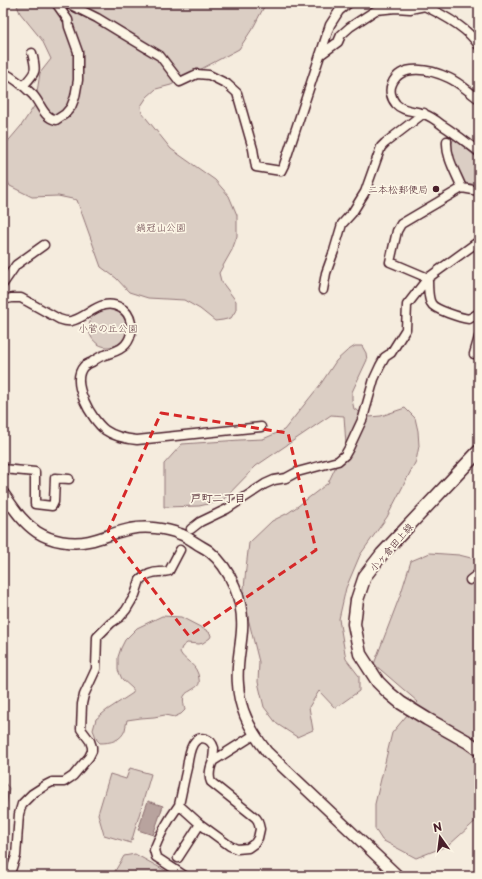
<svg xmlns="http://www.w3.org/2000/svg" width="482" height="879" viewBox="0 0 482 879" font-family="'Playpen Sans','Klee One',sans-serif">
  <style>
    .green { fill: #dbcec4; stroke: #927678 }
    .water { fill: #b8a39e; stroke: #8c6e70 }
    .lines { fill: none; stroke-linecap: round; stroke-linejoin: round }
    .minor-casing { stroke: #4a1f2b; stroke-width: 11 }
    .tertiary-casing { stroke: #4a1f2b; stroke-width: 13 }
    .secondary-casing { stroke: #4a1f2b; stroke-width: 15 }
    .minor { stroke: #fcf5e5; stroke-width: 8 }
    .tertiary { stroke: #fcf5e5; stroke-width: 10 }
    .secondary { stroke: #fcf5e5; stroke-width: 12 }
    .marked { fill: none; stroke: #d62828; stroke-width: 3; stroke-dasharray: 8 5; stroke-linejoin: round }
    .poi-dot { fill: #4a1f2b; stroke: #fcf5e5; stroke-width: 1.5 }
    .labels { text-anchor: middle; stroke-width: 3.5; stroke-linejoin: round; paint-order: stroke }
    .poi-label { font-size: 10px; fill: #4a1f2b; stroke: #fcf5e5; text-anchor: end }
    .park-label { font-size: 10px; fill: #6e4b51; stroke: #fcf5e5 }
    .street-label { font-size: 10px; fill: #4a1f2b; stroke: #fcf5e5 }
    .neighbourhood-label { font-size: 11px; font-weight: bold; fill: #4a1f2b; stroke: #fcf5e5 }
  </style>
  <rect width="100%" height="100%" fill="#f5ecde"/>
  <filter id="ink" filterUnits="userSpaceOnUse"><feTurbulence type="fractalNoise" baseFrequency=".025" numOctaves="2"/><feDisplacementMap in="SourceGraphic" scale="8" xChannelSelector="R" yChannelSelector="G"/><feConvolveMatrix kernelMatrix="1 2 1 2 8 2 1 2 1" color-interpolation-filters="sRGB"/></filter>
  <g filter="url(#ink)">
    <!-- green -->
    <path class="green" d="M16,3H266L254,26L239,49L171,85L156,89L147,97L141,106L142,113L171,149L215,180L229,196L237,215V236L232,250L219,273L221,281L236,301V310L231,318L223,320L215,321L200,309L184,300L148,298L129,292L116,278L101,267L77,200L58,196L32,197L10,186L3,173V150L4,146L21,126L35,105L40,73L51,59L42,40L20,13Z
      M454,139L479,159V185L465,183C458,170 444,153 454,139Z
      M89 328a19 19 0 1 1 38 0a19 19 0 1 1-38 0Z
      M355,346H362L366,353L367,360L352,392V400L354,409L369,417L381,416L405,408L415,418L418,431L419,446L416,461L387,517L360,555L346,588L339,619L346,659L359,676V691L335,708L319,691L309,707L313,730L297,737L277,724L264,707L258,682L259,662L243,598L246,568L249,543L272,521L288,513L298,506L328,483L346,445L344,416L331,415L256,466L222,501L199,506L164,507V464L182,444L240,440L263,439L284,430L320,385L336,361L347,351Z
      M430,553L459,555L479,560V818L449,845L416,858L382,840L375,829V804L392,733L418,702L374,664L401,593L411,561Z
      M162,616L181,617L206,630L210,633L211,636L210,638L203,643L199,644L187,643L182,647L180,652C184,661 194,662 198,674C201,686 199,685 190,691C188,692 186,693 185,695C182,698 184,706 185,710L181,714L174,717L165,715L154,717L141,718L127,720C126,723 126,727 125,730C121,741 110,743 100,743L97,740L93,730L96,719L107,710L133,693V689L122,679L118,670V657L121,648L125,640L137,628Z
      M130,768L151,774L131,843L104,835L98,814L110,774L126,779Z
      M3,781L9,788L6,807L3,812Z
      M135,854L175,876H112L124,856Z"/>
    <!-- water -->
    <path class="water" d="M148,801L163,806L153,835L138,830Z"/>
    <g class="lines">
      <!-- minor casing -->
      <g class="minor-casing">
        <path id="minor" d="M67,3L97,18L120,32L160,56L180,82L197,74L209,75L227,84L237,93L253,149L256,167L281,171L284,165L330,25L339,11L349,3
          M420,4C440,13 468,27 479,46
          M320,55L338,42L341,35L350,27L376,10L396,8L410,9L425,6
          M3,72C14,78 24,86 33,95C41,104 43,117 56,120L65,114L71,107L75,97L78,80V52L69,27L68,20L56,3
          M23,86C36,72 37,72 32,53
          M479,99C469,92 460,83 449,78C432,70 401,62 392,84C389,90 391,98 396,104C403,112 415,110 424,114C430,116 437,121 442,125C455,133 467,143 479,152
          M447,141C446,158 456,173 462,188
          M428,278L395,264L390,262L397,231L401,224L462,188L479,191
          M428,278C428,284 428,298 431,303C434,310 462,318 469,319L479,313
          M3,284L16,265L44,245
          M323,290L326,273L334,251L342,224L352,213L365,192L381,147L385,143L424,113
          M3,300L12,298H21L59,319C62,320 67,322 71,321C88,318 101,296 121,308C127,311 130,318 131,323C133,333 129,344 120,349C115,352 110,353 105,355C101,356 96,359 92,362C89,363 86,365 84,366C69,382 92,420 105,430C115,437 126,439 137,440L261,427
          M474,354L479,337
          M3,469L35,472V504L52,506L54,502L55,478L69,479
          M191,529L200,522L227,509L265,484L274,480L286,478L297,472L338,461L345,455L349,448L363,418L374,379L380,366L385,357L391,353L406,329L407,305L428,278L479,241
          M470,580L479,573
          M213,761C210,768 208,775 211,782L256,818L258,821L260,829L258,838L255,843L248,848L237,849L230,846L200,824L179,805C182,792 184,780 187,768C188,760 189,751 193,744C199,734 211,738 214,748C214,752 213,757 213,761L254,735
          M179,805C169,819 160,834 154,850L156,857L185,876
          M178,858L200,824
          M9,876L16,856L19,814L22,804L32,794L46,785L52,782H64L73,776L89,757L92,751V747L90,741L81,729L82,704L84,695L96,669L97,637L111,623L120,617L126,610L135,595L140,580C145,575 153,572 159,572C163,572 165,572 169,571L180,550"/>
      </g>
      <!-- tertiary casing -->
      <g class="tertiary-casing">
        <path id="tertiary" d="M3,493C13,507 22,522 37,532C51,541 72,545 89,541C103,538 116,532 130,529C146,526 165,528 180,534C186,536 191,540 196,543C200,546 205,548 209,551C231,569 244,601 242,630C241,648 236,665 238,684C239,710 252,733 267,752L398,876"/>
      </g>
      <!-- secondary casing -->
      <g class="secondary-casing">
        <path id="secondary" d="M479,451L382,554L365,576L357,600L354,624L360,654L378,682L389,693L401,703L427,719L468,742L479,750"/>
      </g>
      <!-- minor -->
      <use href="#minor" class="minor"/>
      <!-- tertiary -->
      <use href="#tertiary" class="tertiary"/>
      <!-- secondary -->
      <use href="#secondary" class="secondary"/>
    </g>
  </g>
  <!-- marked area -->
  <path class="marked" d="M161,413L288,433L316,550L189,636L108,531Z"/>
  <!-- markers -->
  <circle class="poi-dot" cx="436" cy="189" r="4"/>
  <g class="labels">
    <!-- poi labels -->
    <g class="poi-label">
      <text x="428" y="193">二本松郵便局</text>
    </g>
    <!-- park labels -->
    <g class="park-label">
      <text x="161" y="231">鍋冠山公園</text>
      <text x="108" y="332">小菅の丘公園</text>
    </g>
    <!-- street labels -->
    <g class="street-label">
      <text transform="translate(391 547) rotate(-49)" y="4">小ヶ倉田上線</text>
    </g>
    <!-- neighbourhood labels -->
    <g class="neighbourhood-label">
      <text x="218" y="502">戸町二丁目</text>
    </g>
  </g>
  <!-- margin -->
  <rect width="482" height="879" fill="none" stroke="#fcf5e5" stroke-width="16"/>
  <rect x="8" y="8" width="466" height="863" fill="none" stroke="#4a1f2b" stroke-width="1.5" filter="url(#ink)"/>
  <!-- north arrow -->
  <g transform="translate(440 837) rotate(346)" stroke="#fcf5e5" stroke-width="3" paint-order="stroke">
  <path d="M0-3L7 15L0 10L-7 15Z" fill="#4a1f2b"/>
  <text y="-6" font-size="11" font-weight="bold" text-anchor="middle" fill="#4a1f2b">N</text>
  </g>
</svg>
